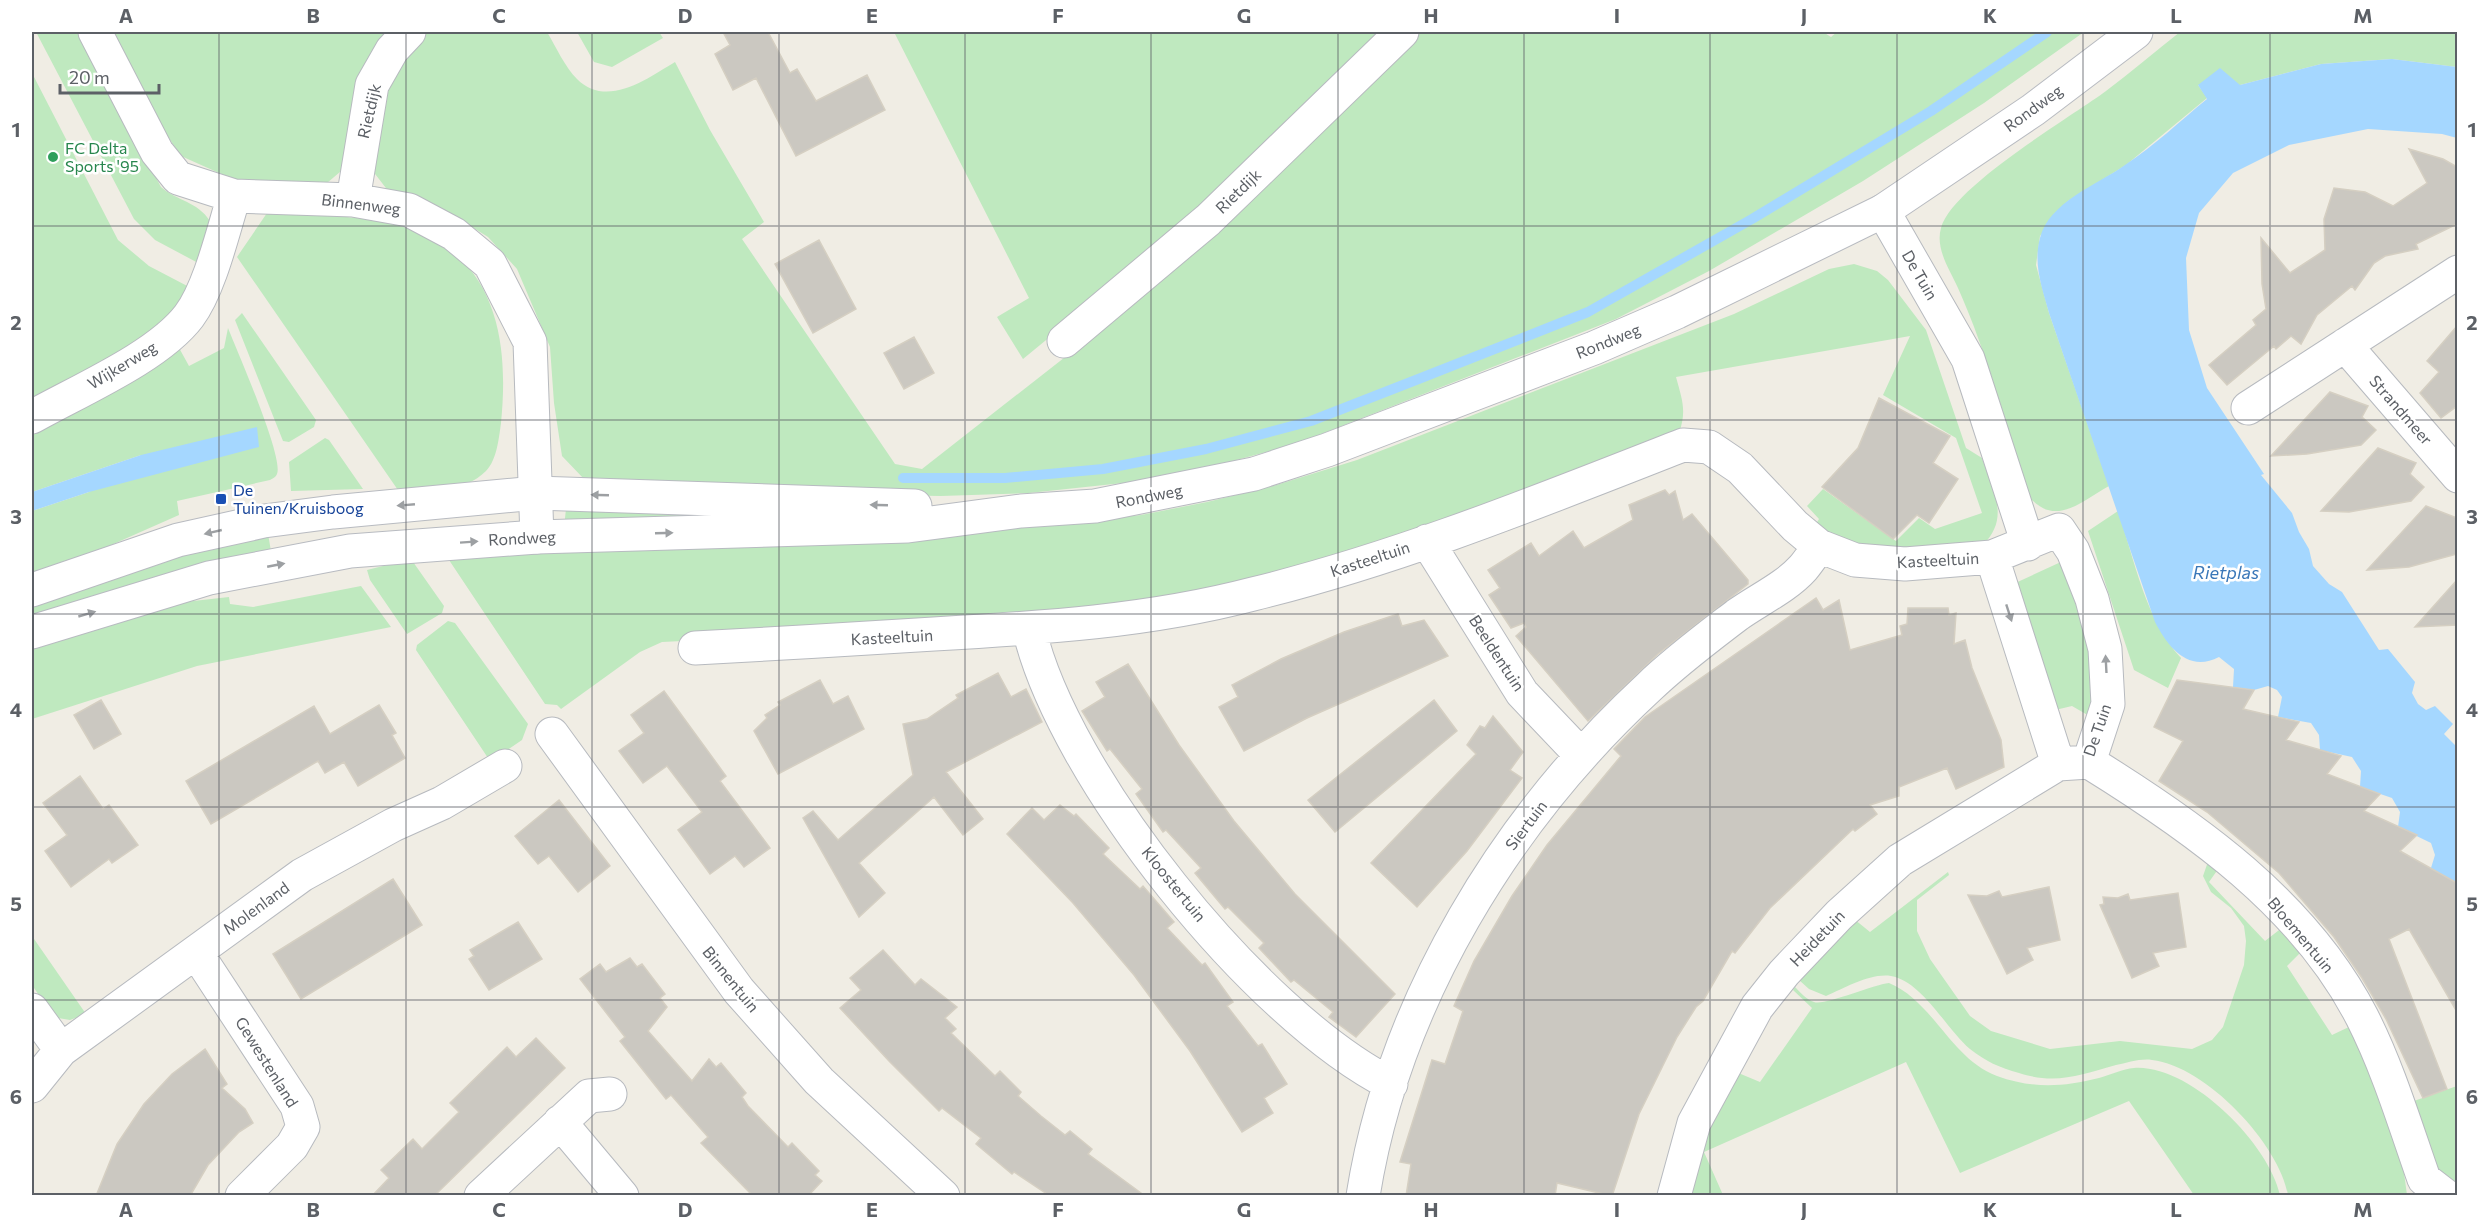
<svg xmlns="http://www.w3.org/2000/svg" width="2489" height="1227" viewBox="0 0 2489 1227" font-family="Commissioner,sans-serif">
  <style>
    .green { fill: #bfe9bf }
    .water { fill: #a5d7ff }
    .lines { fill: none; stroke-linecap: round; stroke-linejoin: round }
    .stream { stroke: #a5d7ff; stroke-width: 10 }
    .building { fill: #cbc8c1; stroke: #d5cfc2; stroke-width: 1.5 }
    .minor-casing { stroke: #b7babf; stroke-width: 35 }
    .secondary-casing { stroke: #b8bbc1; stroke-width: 35 }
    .minor { stroke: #fff; stroke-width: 33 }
    .secondary { stroke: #fff; stroke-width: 33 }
    .oneway { fill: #9da0a3 }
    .grid { fill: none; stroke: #5c6066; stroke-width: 1.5; stroke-opacity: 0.55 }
    .leisure-dot { fill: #2e9e5b; stroke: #fff; stroke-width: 2 }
    .transit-dot { fill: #1a4fb4; stroke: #fff; stroke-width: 2 }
    .labels { text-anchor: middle; stroke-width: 5; stroke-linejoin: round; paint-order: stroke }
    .street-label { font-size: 16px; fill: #5c6066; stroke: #fff }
    .leisure-label { font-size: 16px; fill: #27864d; stroke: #fff; text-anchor: start }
    .transit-label { font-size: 16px; fill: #164399; stroke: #fff; text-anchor: start }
    .water-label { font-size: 18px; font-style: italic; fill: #3a77b8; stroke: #fff }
    .neatline { fill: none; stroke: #5c6066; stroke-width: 2 }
    .grid-label { font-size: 20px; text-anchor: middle; font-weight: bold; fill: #5c6066 }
  </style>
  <rect width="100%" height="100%" fill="#f0ede4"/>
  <!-- green -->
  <path class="green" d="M36,32H77L161,187C177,201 197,201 210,221L200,264L155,240L134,219Z
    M107,32H393L347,166L327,183H251L228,177L181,156L150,110Z
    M423,32H547C556,47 565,67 577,79C607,109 648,78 675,62L710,130L764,222L742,239L895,464L922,469L1106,325L1416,32H1823L1831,37L1837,32H2084L1984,103L1863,181L1709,271L1616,319L1293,445L1199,470L1123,483L1029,493L941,496L821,494L584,479L562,456L554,403L550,347L517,269L488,237L456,217L389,192L372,170L379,100Z
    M577,32H659L663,38L612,67L594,62Z
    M894,32H1381L1141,262L1023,359L997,317L1029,298Z
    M2180,32H2457V67L2392,59L2321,64L2240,85H2198L2207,98L2126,165L2068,201L2040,236L2036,265L2049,313L2109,486C2082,501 2056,527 2030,498C2007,429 1988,355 1958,288C1950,270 1935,249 1941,228C1952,187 2068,119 2106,91C2131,72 2156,51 2180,32Z
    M32,73L118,240L149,266L193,289L174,321L32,404Z
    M267,213C324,216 405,213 452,251C503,293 507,362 501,423C499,437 497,460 486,471C464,493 429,490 400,493L237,257Z
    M1854,264L1877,271L1888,280L1926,330L1966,448L1982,458C1993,491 2011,518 1982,546L1868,555L1812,530L1819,519L1807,506L1823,489L1896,541L1919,518L1935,529L1982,513L1956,438L1883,395L1910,336L1676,377C1682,399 1687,411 1679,433L1462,522L1260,583L1052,623L662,642L640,652L561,709L557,705L545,704L443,551L998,530L1141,515L1207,502L1273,486L1357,460L1734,314L1829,269Z
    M242,313L316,420L314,427L289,442L283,441L235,320Z
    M228,328C237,351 284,457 277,474C276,477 273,478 270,480L177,501L179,515L32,580V511L89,492L141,455L32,492V427L178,346L189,366L224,348Z
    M325,438L329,440L363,489L291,491L289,462Z
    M566,509L784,513L564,527Z
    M2118,511C2135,561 2145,619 2181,658L2168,688L2134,670L2088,531Z
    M267,528L272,557L32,623V598Z
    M411,559L444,606L442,613L407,634L370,580L367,570Z
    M2063,561L2093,639L2091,717L2072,706L2051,711L2011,585Z
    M361,586L391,627L197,666L32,719V641L140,607L229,597L230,604L253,607Z
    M448,621L455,623L528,724L522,740L494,759L488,758L416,650L417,645Z
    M2210,856L2221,865L2209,882L2265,941L2283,927L2302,951L2287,966L2332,1035L2351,1026L2402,1158L2407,1195H2288C2279,1144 2206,1066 2152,1060C2141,1058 2127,1063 2116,1065C2080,1075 2056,1085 2019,1073C2000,1068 1985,1061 1970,1049C1947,1030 1922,981 1891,976C1870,973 1845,988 1826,996L1809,989L1799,980L1854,919L1870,932L1948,872L1949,875L1917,900V931L1930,959L1970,1016L1991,1031L2050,1049L2120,1041L2192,1049L2212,1040L2223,1027L2244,965L2246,941L2244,926L2231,908L2211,892L2203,876Z
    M32,936L86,1014L70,1020L58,1018L49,1010L32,985Z
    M1889,983C1933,1001 1951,1059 1997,1076C2033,1089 2063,1087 2099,1078C2110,1075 2123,1069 2134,1068C2190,1064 2269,1144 2280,1195H2194L2129,1101L1960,1173L1906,1062L1704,1152L1723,1195L1683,1196L1689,1169L1736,1072L1760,1082L1812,1008L1793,990L1795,987C1800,992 1807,1000 1814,1002C1824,1006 1872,985 1889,983Z
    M2457,1086V1194L2440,1175L2411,1102Z"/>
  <!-- water -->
  <path class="water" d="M2392,59L2457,67V138L2442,134L2368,129L2289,145L2233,173L2199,213L2186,258L2189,330L2207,388L2264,474L2261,475L2292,513L2299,532L2309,549L2313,566L2329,584L2342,592L2379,650L2388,649L2415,682L2412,693L2418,704L2426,710L2435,706L2453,724L2444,734L2457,747V884L2431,868L2435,855L2431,843L2398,827L2400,812L2392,798L2360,787L2361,771L2352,757L2320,750L2319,735L2311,723L2278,717L2282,697L2277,690L2268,686L2254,690L2233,687L2234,669L2219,657C2188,673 2168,647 2155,622L2049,313C2042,288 2033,264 2040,238C2049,202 2097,185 2125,165C2154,146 2180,121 2207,99L2198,85L2220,68L2240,85L2321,64Z
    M257,427L259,447L89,492L32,511V492L141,455Z"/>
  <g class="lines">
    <!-- stream -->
    <path class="stream" d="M903,478H1005L1103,469L1206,449L1311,421L1421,378L1588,312L1752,219L1931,111L2047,32"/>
  </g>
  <!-- building -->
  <path class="building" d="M723,32H768L790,73L797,69L816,101L867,75L885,110L796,156L756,78L733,90L715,54L730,45Z
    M2409,149L2443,159L2457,167V224L2416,244L2418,249L2385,256L2374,263L2355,290L2352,286L2317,315L2301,344L2291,336L2276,349L2274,346L2227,385L2209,365L2256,325L2253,320L2266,309L2262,284L2261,238L2290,273L2325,250L2324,219L2334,188L2365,192L2393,206L2427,183Z
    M819,240L856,309L813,333L775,264Z
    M2457,326V406L2441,418L2420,393L2439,372L2427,361Z
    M914,337L934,373L904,389L884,353Z
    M2330,392L2368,406L2362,417L2376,430L2361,445L2307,454L2271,456Z
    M1879,398L1950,436L1933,463L1958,479L1929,523L1917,515L1893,539L1822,487L1858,448Z
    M2378,448L2416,463L2410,474L2424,487L2411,501L2349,512L2321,511Z
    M1665,490L1669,495L1675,491L1683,520L1692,514L1748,580V584L1658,654L1588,721L1516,636L1526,627L1524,623L1511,628L1489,595L1500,588L1488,570L1531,543L1539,556L1573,531L1584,548L1633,520L1629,505Z
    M2426,506L2457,518V554L2409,567L2367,570Z
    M2457,580V625L2415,627Z
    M1816,598L1823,610L1839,600L1850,650L1902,635L1900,626L1907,624L1908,608H1948L1949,615L1956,613L1954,644L1965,640L1972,668L2001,740L2004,767L1956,789L1947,768L1899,787V796L1870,805L1877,814L1855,831L1853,829L1770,908L1735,953L1732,951L1703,1001L1696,1007L1677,1037L1639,1114L1612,1196L1557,1183L1555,1196H1406L1411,1164L1400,1162L1432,1060L1445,1064L1463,1011L1454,1006L1474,961L1512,896L1547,845L1621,756L1614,749L1645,717Z
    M1398,614L1402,626L1424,620L1448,656L1307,718L1244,751L1219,707L1238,697L1232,685L1281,659L1344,632Z
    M1128,664L1179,745L1234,821L1295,894L1395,994L1356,1037L1329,1017L1333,1012L1294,980L1291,982L1259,948L1264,943L1228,907L1225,909L1195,873L1201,868L1166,830L1163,832L1136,794L1142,789L1110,749L1107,751L1082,711L1105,697L1096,682Z
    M998,673L1011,697L1026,689L1042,722L946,772L983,819L963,835L934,797L859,863L885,893L859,917L803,818L813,811L838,840L913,775L903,724L927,719L958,698L956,695Z
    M820,680L833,704L848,696L864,729L778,774L754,731L767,718L765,715L780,705L778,702Z
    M2177,680L2254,690L2243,709L2299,722L2286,740L2341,756L2327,774L2380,794L2364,811L2417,835L2400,851L2457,883V1012L2409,929L2389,939L2447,1089L2423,1098L2386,1019L2362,978L2334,937L2279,873L2207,812L2159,781L2183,741L2154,727Z
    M664,691L726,776L720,781L770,848L744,867L735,856L710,874L678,830L702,812L667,766L643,783L619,751L644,733L631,715Z
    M101,700L121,734L94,749L74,715Z
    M1434,700L1457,731L1335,832L1308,800Z
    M379,705L396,733L392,735L405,758L358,786L344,762L325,773L318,761L211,824L186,781L314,706L330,734Z
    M1493,716L1523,752L1510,770L1522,778L1467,851L1417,907L1371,863L1476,754L1467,745L1480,726L1485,728Z
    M80,776L103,809L109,805L138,845L112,863L109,859L71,887L45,851L67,835L43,803Z
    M559,800L610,866L578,892L549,856L538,864L515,836Z
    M1060,805L1074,816L1076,814L1109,848L1103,854L1140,889L1143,886L1174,922L1167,928L1202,965L1205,963L1233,1002L1227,1006L1258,1046L1262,1044L1287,1084L1264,1098L1273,1113L1242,1132L1190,1051L1134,975L1073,903L1007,834L1032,808L1044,820Z
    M393,879L422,925L301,999L273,954Z
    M2049,887L2060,940L2027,948L2033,960L2007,974L1968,895L1987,896L1999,891L2002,897Z
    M2178,893L2186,947L2153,953L2159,966L2132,978L2100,905L2104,904L2103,897L2118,898L2128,894L2130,900Z
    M518,922L542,959L489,990L469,959L474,956L470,950Z
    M883,950L915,985L921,979L957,1007L945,1018L956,1029L951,1033L995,1076L1000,1071L1021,1092L1018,1096L1041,1116L1065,1135L1070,1131L1092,1149L1088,1154L1145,1196H1050L1014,1172L1012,1174L976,1144L981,1138L942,1108L939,1111L889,1061L840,1008L861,990L850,978Z
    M630,958L637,967L642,964L665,994L660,998L667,1007L648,1031L692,1081L709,1059L716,1067L721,1063L746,1093L742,1097L748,1106L788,1147L792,1143L819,1171L815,1175L822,1181L808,1196H753L701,1143L708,1137L671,1095L666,1099L620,1041L625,1037L580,979L600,964L606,972Z
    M536,1038L565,1068L434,1196H372L389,1178L381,1170L413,1139L422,1149L459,1112L450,1103L507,1047L516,1057Z
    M205,1049L227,1084L222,1088L245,1109L253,1123L239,1132L208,1165L190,1196H96L117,1144L144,1104L172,1074Z"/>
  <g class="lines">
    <!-- minor casing -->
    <g class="minor-casing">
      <path id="minor" d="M95,32L157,152L178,178L234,196L353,200L409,210L454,234L490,264L530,342L537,537
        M353,200L372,85L392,50L409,32
        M1883,211L1968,359L2028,544
        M1064,341L1208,220L1402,32
        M2345,345L2458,476
        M2248,408L2458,272
        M32,417C78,391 158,357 189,316C210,288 223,231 234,196
        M1427,541L1522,693L1581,755
        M1992,557L2058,764
        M1029,629C1063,776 1256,1016 1391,1084
        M695,648C775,644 854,639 934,634C1041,628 1150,621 1253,594C1400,558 1542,500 1683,445L1709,447L1740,468L1795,526L1819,546L1855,560L1905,564L1992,557L2059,530L2073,551L2092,599L2105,649L2108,704L2089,762
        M552,734L739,991L819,1081L943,1196
        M2089,762C2194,827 2304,904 2362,1017C2388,1068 2405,1125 2424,1179L2446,1196
        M196,952L297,1106L303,1127L292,1146L242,1196
        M32,1010L61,1050
        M32,1086L61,1050L302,875L393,825L442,803L505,766
        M560,1122L622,1196
        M481,1196L589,1096L610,1094
        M1363,1196C1394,1001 1506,819 1649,687C1676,661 1707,638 1737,615C1758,600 1786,587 1803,568C1809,561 1814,553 1819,546
        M1674,1196L1694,1123L1757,1007L1784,973L1839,915L1900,860L2058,764L2089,762"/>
    </g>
    <!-- secondary casing -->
    <g class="secondary-casing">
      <path id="secondary" d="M32,590L178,540L264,521L333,512L536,493L915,506
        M32,632L209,578L350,551L537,537L908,526L1021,511L1095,506L1254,474L1327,450L1594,348L1677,312L1883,211L2033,110L2136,32"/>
    </g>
    <!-- minor -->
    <use href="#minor" class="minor"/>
    <!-- secondary -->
    <use href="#secondary" class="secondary"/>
  </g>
  <!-- one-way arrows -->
  <defs><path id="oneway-solid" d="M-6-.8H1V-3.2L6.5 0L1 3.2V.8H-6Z" transform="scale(1.5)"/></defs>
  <g class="oneway">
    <use href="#oneway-solid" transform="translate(600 495) rotate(-178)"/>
    <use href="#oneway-solid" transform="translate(406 505) rotate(175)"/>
    <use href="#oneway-solid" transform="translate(879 505) rotate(-178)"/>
    <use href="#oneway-solid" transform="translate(213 532) rotate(167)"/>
    <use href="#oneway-solid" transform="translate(664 533) rotate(-2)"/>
    <use href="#oneway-solid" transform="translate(469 542) rotate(-4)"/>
    <use href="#oneway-solid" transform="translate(276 565) rotate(-11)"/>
    <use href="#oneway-solid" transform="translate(2009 613) rotate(72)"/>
    <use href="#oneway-solid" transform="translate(87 614) rotate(-16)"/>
    <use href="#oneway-solid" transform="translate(2106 664) rotate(-93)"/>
  </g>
  <!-- grid -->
  <path class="grid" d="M219,32V1196M406,32V1196M592,32V1196M779,32V1196M965,32V1196M1151,32V1196M1338,32V1196M1524,32V1196M1710,32V1196M1897,32V1196M2083,32V1196M2270,32V1196M32,226H2458M32,420H2458M32,614H2458M32,807H2458M32,1000H2458"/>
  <!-- markers -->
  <circle class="leisure-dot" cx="53" cy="157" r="6"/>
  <rect class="transit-dot" x="215" y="493" width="12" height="12" rx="3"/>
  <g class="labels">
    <!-- street labels -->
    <g class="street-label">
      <text transform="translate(2033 108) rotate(-36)" y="6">Rondweg</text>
      <text transform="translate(369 111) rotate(-77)" y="6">Rietdijk</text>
      <text transform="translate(1238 191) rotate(-44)" y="6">Rietdijk</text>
      <text transform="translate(361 204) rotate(7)" y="6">Binnenweg</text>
      <text transform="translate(1920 275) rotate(60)" y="6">De Tuin</text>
      <text transform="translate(1608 341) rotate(-22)" y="6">Rondweg</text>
      <text transform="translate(122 365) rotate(-31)" y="6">Wijkerweg</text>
      <text transform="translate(2401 410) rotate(49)" y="6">Strandmeer</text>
      <text transform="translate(1149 496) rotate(-11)" y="6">Rondweg</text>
      <text transform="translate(522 538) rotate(-3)" y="6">Rondweg</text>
      <text transform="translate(1370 559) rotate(-18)" y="6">Kasteeltuin</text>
      <text transform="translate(1938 560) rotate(-3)" y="6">Kasteeltuin</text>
      <text transform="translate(892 637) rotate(-3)" y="6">Kasteeltuin</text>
      <text transform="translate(1497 653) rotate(57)" y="6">Beeldentuin</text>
      <text transform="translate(2097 730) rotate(-71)" y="6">De Tuin</text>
      <text transform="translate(1526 825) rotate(-53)" y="6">Siertuin</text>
      <text transform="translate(1174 884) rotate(51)" y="6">Kloostertuin</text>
      <text transform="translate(256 908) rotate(-36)" y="6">Molenland</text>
      <text transform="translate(2301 935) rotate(50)" y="6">Bloementuin</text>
      <text transform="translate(1817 938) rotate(-46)" y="6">Heidetuin</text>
      <text transform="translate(731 979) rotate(51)" y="6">Binnentuin</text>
      <text transform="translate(267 1062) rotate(58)" y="6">Gewestenland</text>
    </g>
    <!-- leisure labels -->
    <g class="leisure-label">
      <text x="65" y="154">FC Delta<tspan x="65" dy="18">Sports '95</tspan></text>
    </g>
    <!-- transit labels -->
    <g class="transit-label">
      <text x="233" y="496">De<tspan x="233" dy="18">Tuinen/Kruisboog</tspan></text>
    </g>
    <!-- water labels -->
    <g class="water-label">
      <text x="2226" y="579">Rietplas</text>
    </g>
  </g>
  <!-- border -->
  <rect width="2489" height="1227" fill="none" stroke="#ffffff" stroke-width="66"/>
  <!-- scale -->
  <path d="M60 84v9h99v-9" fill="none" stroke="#5c6066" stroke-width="3"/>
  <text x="69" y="84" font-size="18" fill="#5c6066" stroke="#ffffff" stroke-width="4.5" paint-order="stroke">20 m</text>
  <rect x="33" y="33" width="2423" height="1161" class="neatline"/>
  <g class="grid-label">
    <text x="126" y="23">A</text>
    <text x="313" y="23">B</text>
    <text x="499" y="23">C</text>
    <text x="685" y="23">D</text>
    <text x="872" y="23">E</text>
    <text x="1058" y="23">F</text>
    <text x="1244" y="23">G</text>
    <text x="1431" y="23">H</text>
    <text x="1617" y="23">I</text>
    <text x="1804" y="23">J</text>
    <text x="1990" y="23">K</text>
    <text x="2176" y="23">L</text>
    <text x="2363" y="23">M</text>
    <text x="16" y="137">1</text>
    <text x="2472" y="137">1</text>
    <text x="16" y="330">2</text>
    <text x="2472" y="330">2</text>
    <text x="16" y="524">3</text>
    <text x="2472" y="524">3</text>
    <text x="16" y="717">4</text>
    <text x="2472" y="717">4</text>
    <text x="16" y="911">5</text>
    <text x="2472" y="911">5</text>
    <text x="16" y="1104">6</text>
    <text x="2472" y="1104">6</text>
    <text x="126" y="1217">A</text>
    <text x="313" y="1217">B</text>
    <text x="499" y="1217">C</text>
    <text x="685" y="1217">D</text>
    <text x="872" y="1217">E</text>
    <text x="1058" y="1217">F</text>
    <text x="1244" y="1217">G</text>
    <text x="1431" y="1217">H</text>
    <text x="1617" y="1217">I</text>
    <text x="1804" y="1217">J</text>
    <text x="1990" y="1217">K</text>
    <text x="2176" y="1217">L</text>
    <text x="2363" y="1217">M</text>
  </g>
</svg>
